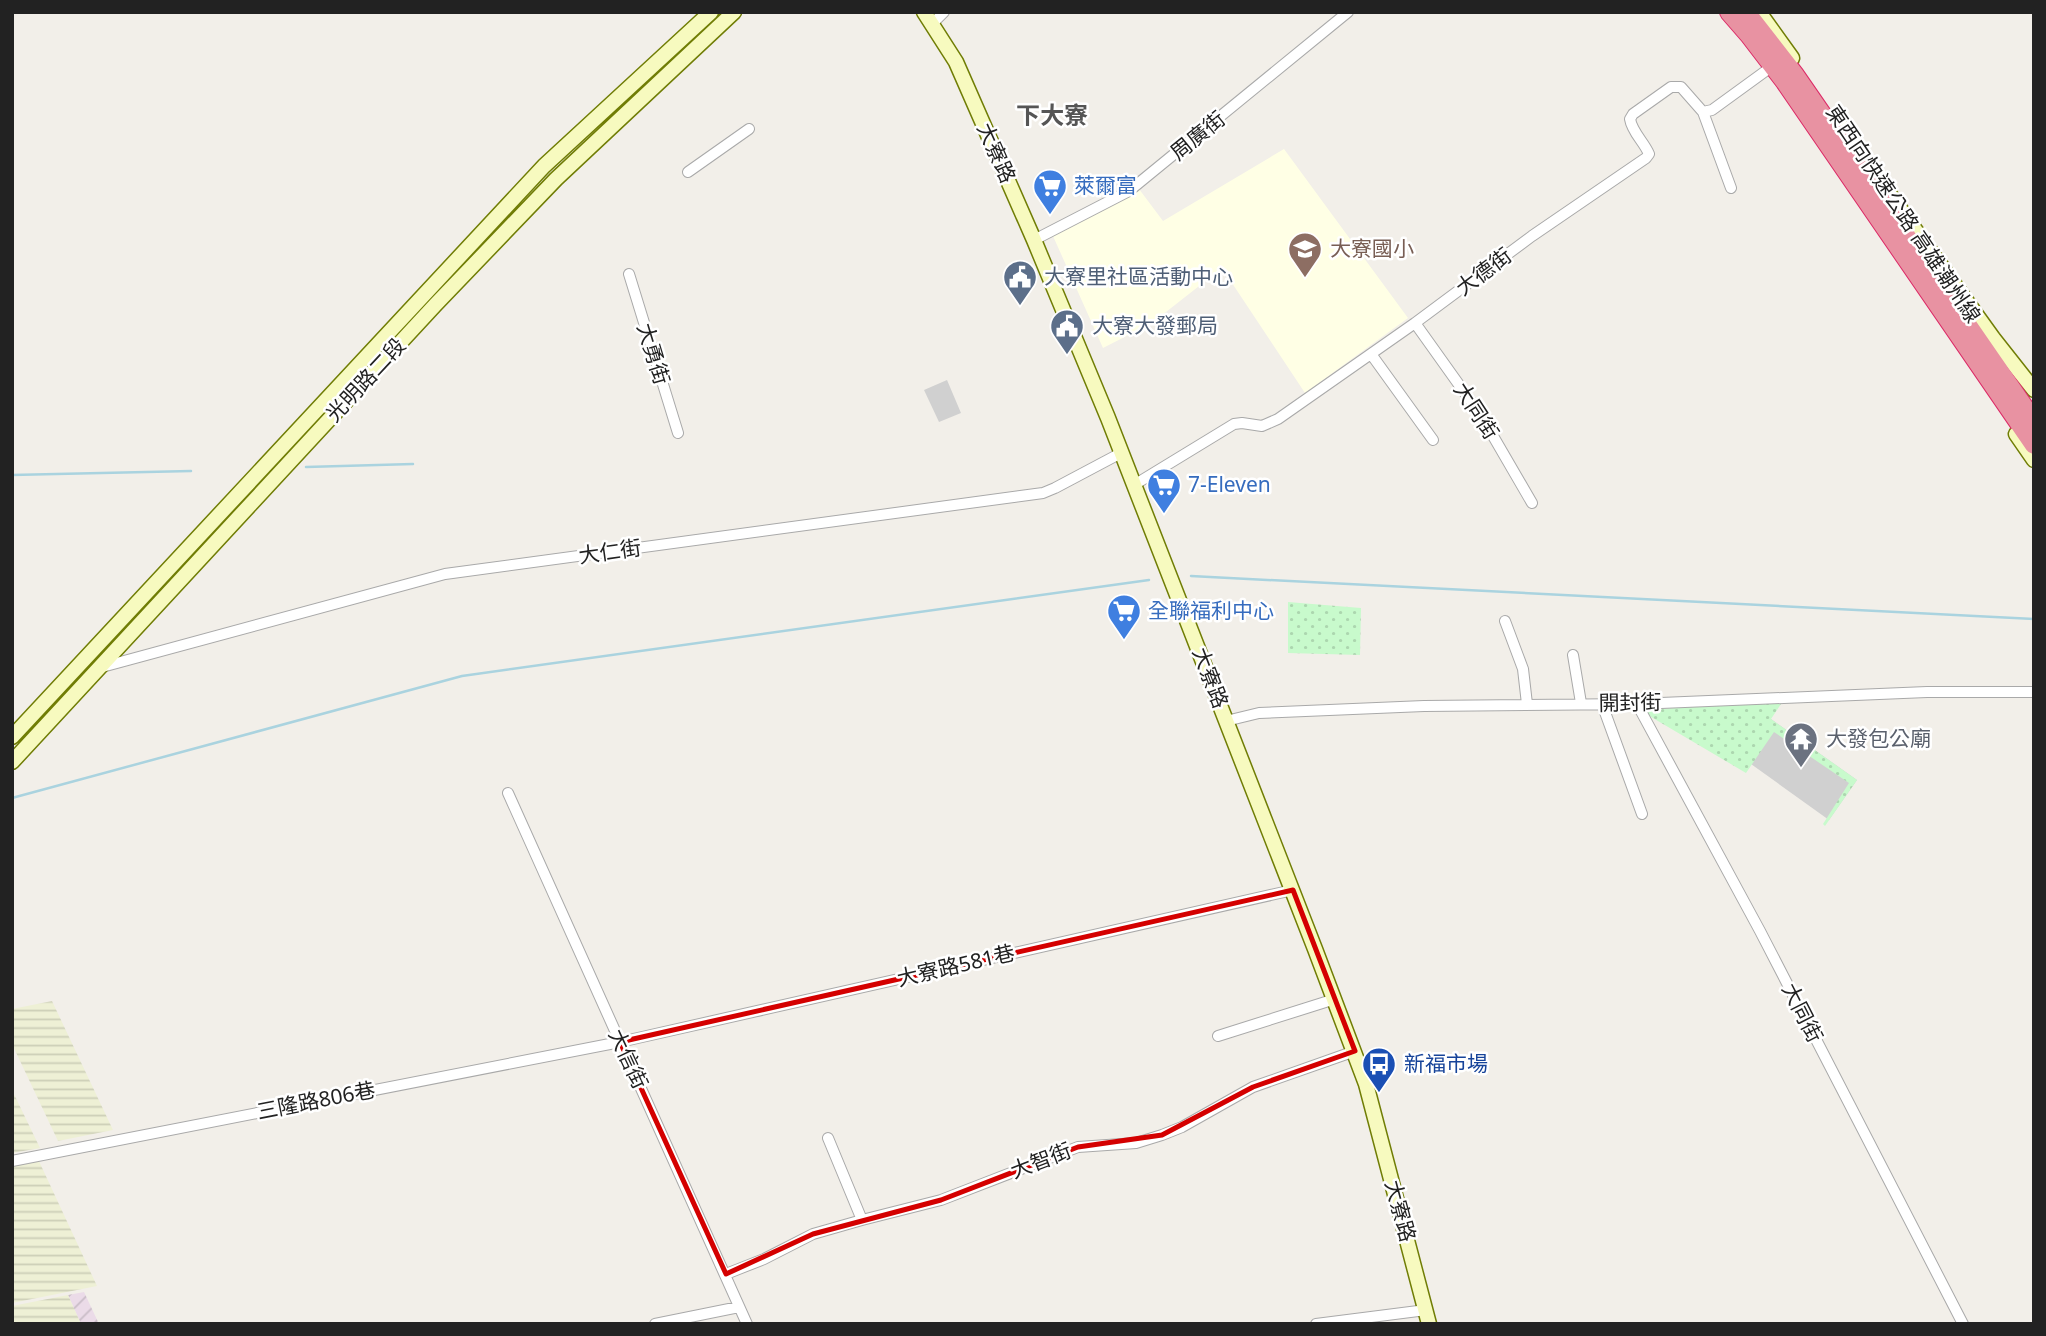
<svg xmlns="http://www.w3.org/2000/svg" width="2046" height="1336" viewBox="0 0 2046 1336" font-family="'Noto Sans','Noto Sans TC',sans-serif">
  <style>
    .industrial { fill: url(#industrial-furrows) }
    .education { fill: #ffffe5 }
    .religious { fill: #d0d0d0 }
    .farmland { fill: url(#farmland-rules) }
    .park { fill: url(#park-dots) }
    .lines { fill: none; stroke-linecap: round; stroke-linejoin: round }
    .stream { stroke: #aad3df; stroke-width: 2.5 }
    .street-casing { stroke: #a9a9a9; stroke-width: 12 }
    .secondary-casing { stroke: #707d05; stroke-width: 17 }
    .highway-casing { stroke: #dc2a67; stroke-width: 20 }
    .street { stroke: #fff; stroke-width: 10 }
    .secondary { stroke: #f7fabf; stroke-width: 14 }
    .highway { stroke: #e892a2; stroke-width: 18 }
    .marked { fill: none; stroke: #d40000; stroke-width: 5; stroke-linejoin: round }
    .labels { text-anchor: middle; stroke-width: 5; stroke-linejoin: round; paint-order: stroke }
    .street-label { font-size: 21px; fill: #222; stroke: #fff }
    .shop-label { font-size: 21px; fill: #366cbe; stroke: #fff; text-anchor: start }
    .education-label { font-size: 21px; fill: #785e54; stroke: #fff; text-anchor: start }
    .service-label { font-size: 21px; fill: #4e5e75; stroke: #fff; text-anchor: start }
    .worship-label { font-size: 21px; fill: #5b616d; stroke: #fff; text-anchor: start }
    .transit-label { font-size: 21px; fill: #164399; stroke: #fff; text-anchor: start }
    .quarter-label { font-size: 24px; font-weight: bold; fill: #555; stroke: #fff }
  </style>
  <defs>
    <pattern id="industrial-furrows" width="10" height="10" patternUnits="userSpaceOnUse" patternTransform="scale(1.75)"><rect width="10" height="10" fill="#ebdbe8"/><path d="M-1 1l2-2M0 10L10 0M9 11l2-2" fill="none" stroke="#c9bcc7"/></pattern>
    <pattern id="farmland-rules" width="6" height="5" patternUnits="userSpaceOnUse" patternTransform="scale(1.75)"><rect width="6" height="5" fill="#eef0d5"/><path d="M0 2.5h6" fill="none" stroke="#ccceb7"/></pattern>
    <pattern id="park-dots" width="8" height="8" patternUnits="userSpaceOnUse" patternTransform="scale(1.75)"><rect width="8" height="8" fill="#c8facc"/><path d="M2 2h.1M6 6h.1" fill="none" stroke="#acd6af" stroke-width="1.8" stroke-linecap="round"/></pattern>
  </defs>
  <rect width="100%" height="100%" fill="#f2efe9"/>
  <!-- industrial -->
  <path class="industrial" d="M84,1292L99,1324H81L68,1295Z"/>
  <!-- education -->
  <path class="education" d="M1284,149L1408,318L1305,393L1222,268L1152,323L1103,348L1053,236L1139,189L1163,221Z"/>
  <!-- religious -->
  <path class="religious" d="M947,380L961,413L939,422L924,390Z
    M1771,719L1857,780L1829,820L1744,759Z"/>
  <!-- farmland -->
  <path class="farmland" d="M52,1001L113,1130L58,1141L12,1044V1009Z
    M12,1090L40,1148L12,1153Z
    M38,1159L97,1286L12,1303V1164Z
    M68,1295L81,1324H12V1306Z"/>
  <!-- park -->
  <path class="park" d="M1288,602L1361,608L1360,655L1288,653Z
    M1785,698L1771,719L1857,780L1825,826L1823,824L1849,783L1774,732L1746,773L1641,711Z"/>
  <g class="lines">
    <!-- stream -->
    <path class="stream" d="M306,467L413,464
      M12,475L191,471
      M1191,576L2034,619
      M12,798L462,676L1149,580"/>
    <!-- street casing -->
    <g class="street-casing">
      <path id="street" d="M932,24L944,12
        M1703,112L1731,188
        M688,172L749,129
        M1034,240L1129,191L1348,12
        M629,274L678,433
        M1415,323L1482,417L1532,503
        M1371,354L1433,440
        M1134,485L1234,424L1242,423L1262,426L1278,419L1415,323L1532,236L1646,158L1649,154C1644,142 1632,132 1630,119L1633,114L1671,87H1681L1703,112L1712,110L1767,70
        M1505,621L1523,669L1527,704
        M1573,655L1581,703
        M102,667L445,574L1043,493L1055,488L1121,453
        M1602,704L1642,814
        M1637,704L1760,931L1963,1324
        M1226,721L1259,713L1424,706L1637,704L1927,692H2034
        M508,793L747,1324
        M1218,1036L1335,999
        M828,1138L862,1220
        M12,1161L620,1042L1293,890
        M726,1274L764,1259L813,1234L862,1220L941,1200L1078,1147L1136,1143L1162,1135L1182,1127L1253,1087L1355,1051
        M655,1324L739,1307
        M1316,1324L1426,1310"/>
    </g>
    <!-- secondary casing -->
    <g class="secondary-casing">
      <path id="secondary" d="M924,12L956,62L1034,240L1108,418L1315,949L1366,1084L1429,1324
        M1759,12L1792,58
        M1834,117L1993,338L2034,390
        M2016,434L2034,460
        M12,737L544,166L711,12
        M12,762L436,304L556,179L734,12"/>
    </g>
    <!-- highway casing -->
    <g class="highway-casing">
      <path id="highway" d="M1729,12L1749,35L1785,82L2034,445
        M1746,12L1795,75L2034,421"/>
    </g>
    <!-- street -->
    <use href="#street" class="street"/>
    <!-- secondary -->
    <use href="#secondary" class="secondary"/>
    <!-- highway -->
    <use href="#highway" class="highway"/>
  </g>
  <!-- marked area -->
  <path class="marked" d="M1293,890L1355,1051L1253,1087L1162,1135L1078,1147L941,1200L813,1234L726,1274L620,1042Z"/>
  <!-- icons -->
  <defs>
    <g id="supermarket-pin" transform="scale(1.75)"><path d="M0 17L-7.5 6A9.5 9.5 0 1 1 7.5 6Z" fill="#3f7fe0" stroke="#fff"/><path d="M-6-5.5h2.5l.6 2H6L4.5 2H-2.5L-4.4-4H-6ZM-1.5 3.2a1.3 1.3 0 1 0 .1 0ZM3 3.2a1.3 1.3 0 1 0 .1 0Z" fill="#fff"/></g>
    <g id="school-pin" transform="scale(1.75)"><path d="M0 17L-7.5 6A9.5 9.5 0 1 1 7.5 6Z" fill="#8d6e63" stroke="#fff"/><path d="M0-5L7-2L0 1L-7-2ZM-4 1L0 2.5L4 1V4Q0 6-4 4Z" fill="#fff"/></g>
    <g id="civic-pin" transform="scale(1.75)"><path d="M0 17L-7.5 6A9.5 9.5 0 1 1 7.5 6Z" fill="#5c6f8a" stroke="#fff"/><path d="M-.6-6.5H3V-4.5H.6V-3L4-1V1h2V6H-6V1h2V-1L-.6-3ZM-1.2 2.5V6h2.4V2.5Z" fill="#fff"/></g>
    <g id="temple-pin" transform="scale(1.75)"><path d="M0 17L-7.5 6A9.5 9.5 0 1 1 7.5 6Z" fill="#6b7280" stroke="#fff"/><path d="M0-6L5-2H3V0L6.5 2.5H4V6H1.5V3h-3V6H-4V2.5H-6.5L-3 0V-2H-5Z" fill="#fff"/></g>
    <g id="bus-pin" transform="scale(1.75)"><path d="M0 17L-7.5 6A9.5 9.5 0 1 1 7.5 6Z" fill="#1a4fb4" stroke="#fff"/><path d="M-5-6H5V4H4V6H2V4H-2V6H-4V4H-5ZM-3.5-4V0h7V-4ZM-3.5 1.2v1.5H-2V1.2ZM2 1.2v1.5H3.5V1.2Z" fill="#fff"/></g>
  </defs>
  <g fill-rule="evenodd">
    <use href="#supermarket-pin" x="1050" y="186"/>
    <use href="#school-pin" x="1305" y="249"/>
    <use href="#civic-pin" x="1020" y="277"/>
    <use href="#civic-pin" x="1067" y="326"/>
    <use href="#supermarket-pin" x="1164" y="485"/>
    <use href="#supermarket-pin" x="1124" y="611"/>
    <use href="#temple-pin" x="1801" y="739"/>
    <use href="#bus-pin" x="1379" y="1064"/>
  </g>
  <g class="labels">
    <!-- street labels -->
    <g class="street-label">
      <text transform="translate(1198 136) rotate(-39)" y="7">周廣街</text>
      <text transform="translate(996 153) rotate(66)" y="7">大寮路</text>
      <text transform="translate(1903 214) rotate(56)" y="7">東西向快速公路 高雄潮州線</text>
      <text transform="translate(1484 272) rotate(-37)" y="7">大德街</text>
      <text transform="translate(653 354) rotate(73)" y="7">大勇街</text>
      <text transform="translate(366 380) rotate(-47)" y="7">光明路二段</text>
      <text transform="translate(1476 411) rotate(57)" y="7">大同街</text>
      <text transform="translate(610 552) rotate(-8)" y="7">大仁街</text>
      <text transform="translate(1210 678) rotate(69)" y="7">大寮路</text>
      <text transform="translate(1630 703) rotate(-1)" y="7">開封街</text>
      <text transform="translate(956 966) rotate(-13)" y="7">大寮路581巷</text>
      <text transform="translate(1802 1013) rotate(63)" y="7">大同街</text>
      <text transform="translate(628 1059) rotate(65)" y="7">大信街</text>
      <text transform="translate(316 1101) rotate(-11)" y="7">三隆路806巷</text>
      <text transform="translate(1041 1161) rotate(-21)" y="7">大智街</text>
      <text transform="translate(1400 1211) rotate(75)" y="7">大寮路</text>
    </g>
    <!-- shop labels -->
    <g class="shop-label">
      <text x="1074" y="193">萊爾富</text>
      <text x="1188" y="492">7-Eleven</text>
      <text x="1148" y="618">全聯福利中心</text>
    </g>
    <!-- education labels -->
    <g class="education-label">
      <text x="1330" y="256">大寮國小</text>
    </g>
    <!-- service labels -->
    <g class="service-label">
      <text x="1044" y="284">大寮里社區活動中心</text>
      <text x="1092" y="333">大寮大發郵局</text>
    </g>
    <!-- worship labels -->
    <g class="worship-label">
      <text x="1826" y="746">大發包公廟</text>
    </g>
    <!-- transit labels -->
    <g class="transit-label">
      <text x="1404" y="1071">新福市場</text>
    </g>
    <!-- quarter labels -->
    <g class="quarter-label">
      <text x="1052" y="124">下大寮</text>
    </g>
  </g>
  <!-- border -->
  <rect width="2046" height="1336" fill="none" stroke="#222222" stroke-width="28"/>
</svg>
